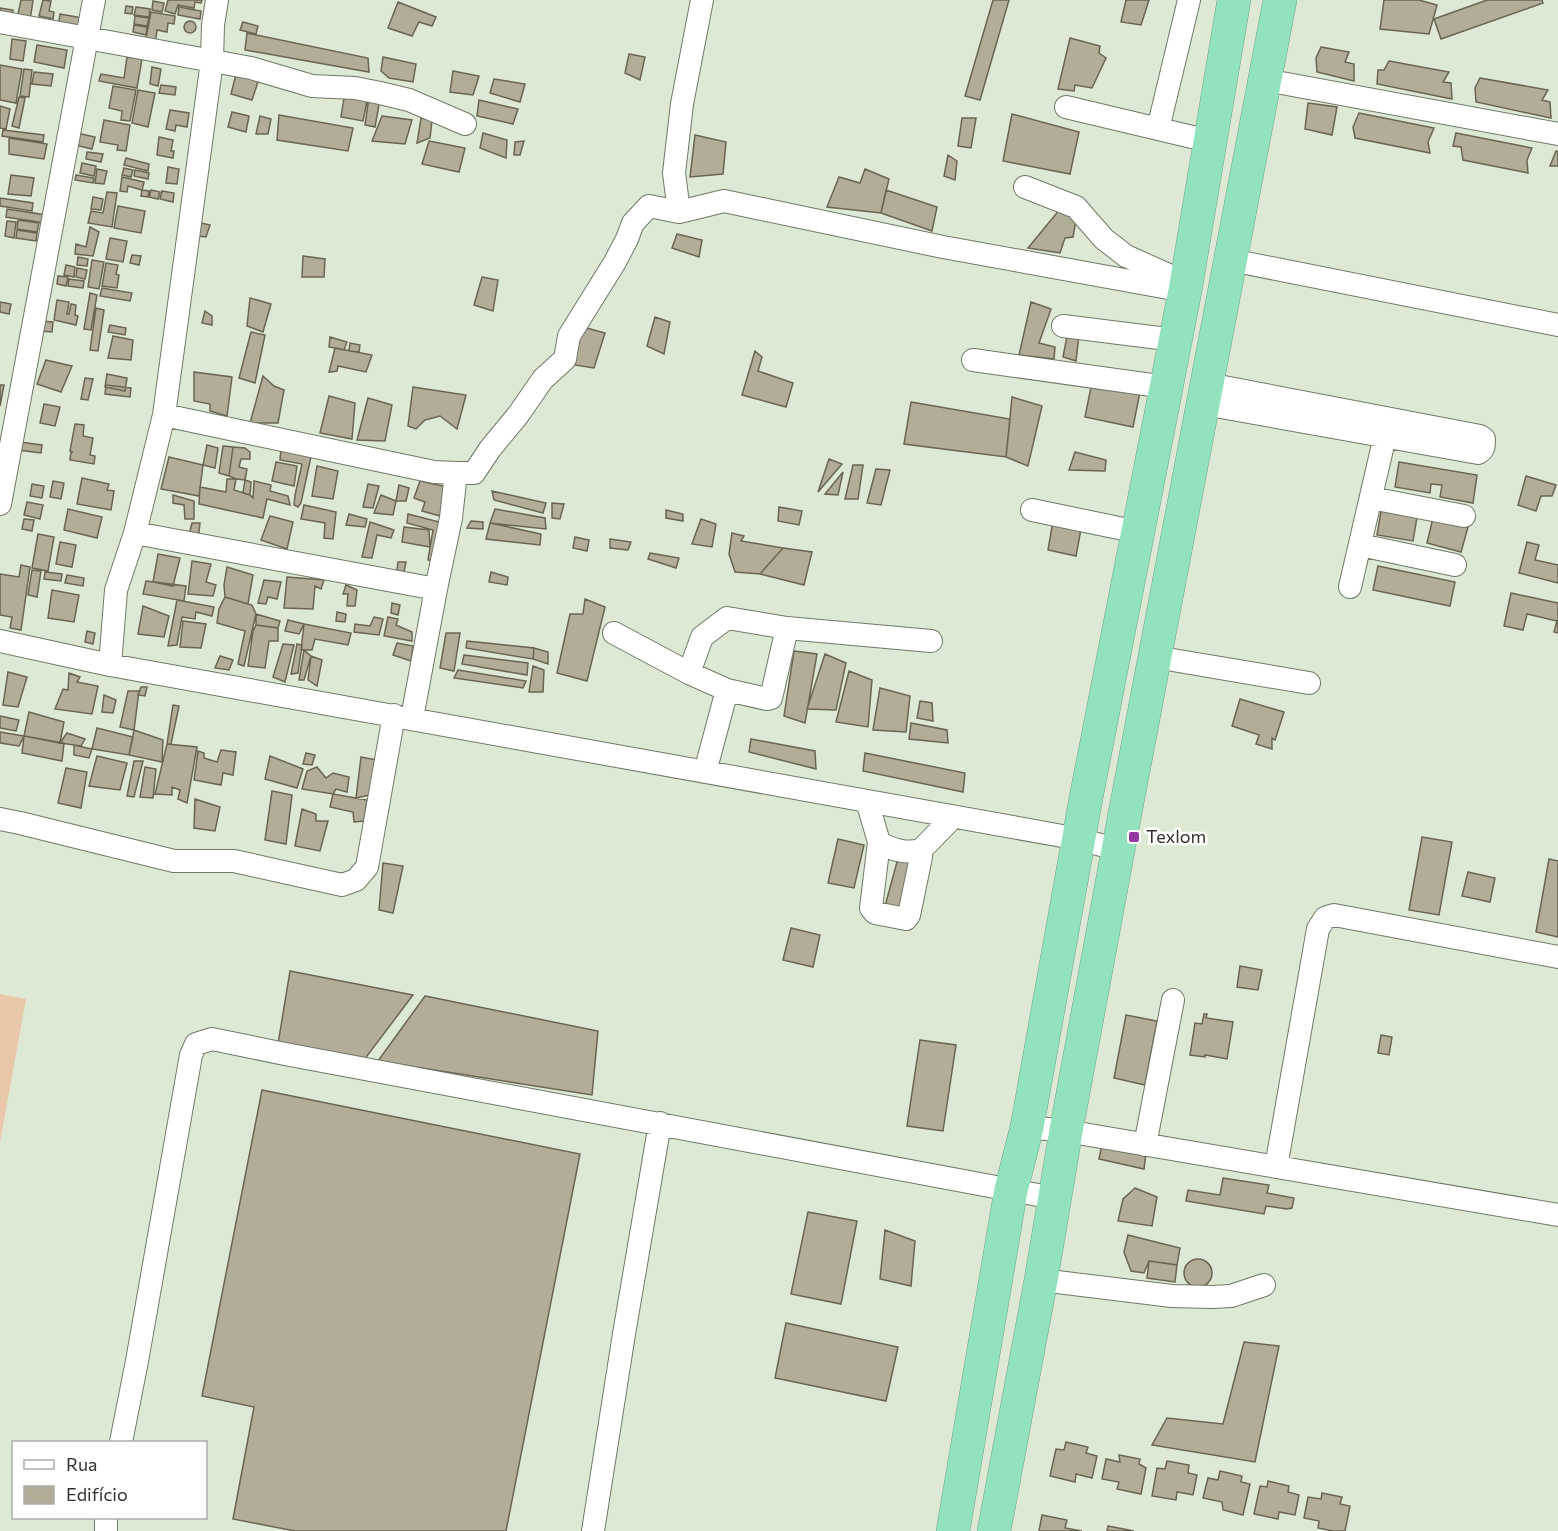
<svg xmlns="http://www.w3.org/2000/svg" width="1558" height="1531" viewBox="0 0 1558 1531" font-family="Commissioner,sans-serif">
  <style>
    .pitch { fill: #e9c7a9 }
    .building { fill: #b2ad98; stroke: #696552; stroke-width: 1.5 }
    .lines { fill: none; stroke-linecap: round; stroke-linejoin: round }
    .minor-casing { stroke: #6f7967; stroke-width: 24 }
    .highway-casing { stroke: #6fa58a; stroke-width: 34 }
    .minor { stroke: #fff; stroke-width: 22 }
    .highway { stroke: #92e2bd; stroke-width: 33 }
    .poi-dot { fill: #9438a2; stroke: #fff; stroke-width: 2 }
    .labels { text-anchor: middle; stroke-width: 5; stroke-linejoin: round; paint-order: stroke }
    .poi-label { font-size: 18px; fill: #2f332b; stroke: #fff; text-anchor: start }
  </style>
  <rect width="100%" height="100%" fill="#dee9d5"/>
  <!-- pitch -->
  <path class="pitch" d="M0,994L26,999L0,1142Z"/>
  <!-- building -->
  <path class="building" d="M21,0H33L30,21L17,19Z
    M43,0L51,1L49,11L54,12L53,19L39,16Z
    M168,0H202L201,3L195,2L194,8L178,5L175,14L165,11Z
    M993,0H1009L980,100L965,96Z
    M1126,0H1149L1141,25L1121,22Z
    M1384,0H1419L1437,5L1429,34L1380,29Z
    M1487,0H1542L1543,3L1441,39L1434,19Z
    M153,1L164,3L162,12L152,10Z
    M398,2L436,17L432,26L419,22L412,36L388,28Z
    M126,6L133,7L132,14L125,13Z
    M136,7L150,9L149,17L134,15Z
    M179,7L201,11L200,19L178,15Z
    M0,8L13,10L11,18L0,16Z
    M151,12L175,16L174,24L168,23L167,32L157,30L155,45L145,43Z
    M60,14L83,18L80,32L58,28Z
    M135,16L149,18L147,26L134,24Z
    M184 27a6 6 0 1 1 12 0a6 6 0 1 1-12 0Z
    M243,22L258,26L256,34L240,30Z
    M134,25L147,27L146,35L133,32Z
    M247,33L368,58L369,72L245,50Z
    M1070,38L1100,46L1099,53L1106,58L1092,88L1075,85L1074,91L1058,89Z
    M12,39L26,41L23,61L10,59Z
    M37,45L67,50L64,68L34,62Z
    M1321,47L1349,52L1345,62L1354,64V81L1317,72L1316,58Z
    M629,54L645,57L640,80L625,73Z
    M127,57L142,59L137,88L99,81L101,74L124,78Z
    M383,57L416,64L413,82L389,78L381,71Z
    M1389,61L1449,72L1443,82L1451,83L1452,99L1377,84L1378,70H1384Z
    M0,65L22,69L16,103L0,100Z
    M152,67L161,69L158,86L150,84Z
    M24,69L32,70L29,97L20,96Z
    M453,71L479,76L473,95L450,92Z
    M34,72L53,74L51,86L32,84Z
    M236,74L258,82L252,100L231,94Z
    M1480,78L1548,90L1542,100L1550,102L1551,118L1476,102L1475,88Z
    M494,79L525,84L520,102L490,93Z
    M161,85L176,87L175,95L159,93Z
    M113,86L136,90L130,121L121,120L122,111L109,108Z
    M138,90L155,93L148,127L132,123Z
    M345,92L368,96L363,121L341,117Z
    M19,97L25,98L19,128L12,126Z
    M369,97L380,99L375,127L365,125Z
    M479,100L518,109L513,124L477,116Z
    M1308,103L1337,107L1332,135L1305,129Z
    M0,106L10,109L6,129L0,128Z
    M170,110L189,113L187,127L176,125L175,131L166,129Z
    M232,112L249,116L246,132L228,127Z
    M1359,113L1434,128L1428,142L1430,153L1355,138L1353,127Z
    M1012,114L1079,132L1070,174L1003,161Z
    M279,115L353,128L348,151L277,140Z
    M260,116L271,119L268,134H256Z
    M382,116L412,120L405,144L372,141Z
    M421,118L432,120L430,138L417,143Z
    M962,118H976L971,148L958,146Z
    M104,120L130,125L126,151L117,150L118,145L100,142Z
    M3,130L44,135L43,142L2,136Z
    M77,133L95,137L92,149L75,145Z
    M483,133L507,140L506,158L480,148Z
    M1456,133L1532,148L1527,160L1528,173L1463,160L1461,147L1453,146Z
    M695,135L726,142L723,174L690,177Z
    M159,137L173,140L171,151H174L173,158L157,155Z
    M9,138L47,144L44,159L9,154Z
    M429,141L465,148L459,172L422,164Z
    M524,141L520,155H514L515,142Z
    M1556,151L1558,152V166H1550Z
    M87,152L103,154L101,162L86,159Z
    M948,155L957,161L955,180L944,176Z
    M126,158L149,164L148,171L124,165Z
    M82,163L96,166L94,176L80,173Z
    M168,167L179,169L177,184L166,183Z
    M124,168L133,170L131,177L122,175Z
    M97,169L107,171L104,184L95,183Z
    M865,169L889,179L881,213L827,207L839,177L860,183Z
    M135,170L149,173L148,179L134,176Z
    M11,175L34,178L31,196L8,194Z
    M76,175L94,178L93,183L75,180Z
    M122,177L144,182L142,190L128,186L127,192L120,191Z
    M142,190L149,191L148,197L141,196Z
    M151,190L160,192L158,199L149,197Z
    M886,190L937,207L932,231L881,213Z
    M162,191L174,193L173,202L160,199Z
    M107,192L117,193L112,227L88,223L91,211L103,213Z
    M93,197L103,199L101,210L91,209Z
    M0,198L33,203L32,211L0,206Z
    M118,206L145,211L141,233L114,228Z
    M7,209L46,215L45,223L6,217Z
    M1060,209L1069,211L1070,217L1076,220L1073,237L1065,238L1060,253L1028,248Z
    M18,220L39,223L37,232L17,229Z
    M7,221L16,222L14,238L5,236Z
    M201,223L210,225L206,237L198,236Z
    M90,227L99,232L93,256L75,254L76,244L86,247Z
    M17,230L37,233L36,241L16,238Z
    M677,234L702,240L699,257L672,248Z
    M110,238L127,241L123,262L106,259Z
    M132,255L141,256L139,265L130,263Z
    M303,256L325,259L324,277H302Z
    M78,257L88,259L87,266L77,265Z
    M92,260L104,262L99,289L88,287Z
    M106,263L118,265L116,274L119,275L117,288L102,286Z
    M66,265L75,267L74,277L64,275Z
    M77,268L87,270L85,279L76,277Z
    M58,276L68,277L66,286L57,284Z
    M482,277L498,280L493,311L474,305Z
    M69,279L84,281L83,288L68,286Z
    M102,288L132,293L130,301L100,296Z
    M90,293L97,295L91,330L84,329Z
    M250,298L271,304L263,332L247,326Z
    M57,300L69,302L67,314H69L71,304L76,305L75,315L78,316L76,325L54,320Z
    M0,302L11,304L9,314L0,312Z
    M1031,302L1051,309L1039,343L1055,347L1054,359L1019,355Z
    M96,308L104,310L98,351L90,350Z
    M205,311L212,316V325L202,323Z
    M655,317L670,322L664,354L647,346Z
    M41,321L53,322L52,332L40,331Z
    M110,325L126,328L125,335L108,332Z
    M583,327L605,333L594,368L568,364Z
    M1068,331L1079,335L1076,361L1063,357Z
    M251,332L265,335L255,383L239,378Z
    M113,336L133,340L131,360L108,358Z
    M330,337L347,342L344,350L329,347Z
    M350,343L360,345L359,352L349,351Z
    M335,348L372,355L366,372L338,366L337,371L329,372Z
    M755,351L762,357L758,371L793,383L786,407L742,395Z
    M46,360L72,366L61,392L37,384Z
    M194,372L232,377L227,416L210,411V404L194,401Z
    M107,374L127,378L125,391L105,387Z
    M263,376L274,386L284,390L278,423H250Z
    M85,378L93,379L88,400L81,399Z
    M0,385H4L0,406Z
    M106,385L131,388L130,397L105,394Z
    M413,387L466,395L457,429L440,416L425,420L416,429L408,426Z
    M1091,387L1140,392L1133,427L1085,417Z
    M329,396L355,403L352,439L320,433Z
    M1012,397L1042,406L1028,466L1006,457Z
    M368,398L392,405L385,441L357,440Z
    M911,402L1010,419L1006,457L904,444Z
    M44,404L60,407L55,426L40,423Z
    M75,424L84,425L83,436L93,438L90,455L95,456L94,464L70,460L71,452H73L70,451Z
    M19,442L42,445L41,453L18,450Z
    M207,445L218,448L215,468L203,465Z
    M223,446L233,447L229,476L219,473Z
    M233,447L245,448L250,452V459H241L239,467L247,469L245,480L236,479L229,476Z
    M281,449L312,452L301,503L298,507L294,505L295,495L302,464L280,460Z
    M1075,452L1106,460L1105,471L1069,470Z
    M169,457L203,465L199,496L161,489Z
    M829,459L842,464L818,492Z
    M276,462L297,466L294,486L272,481Z
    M1399,462L1477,475L1473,503L1440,497L1442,485L1431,484L1430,493L1395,487Z
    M853,465H863L858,499H845Z
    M317,466L338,471L333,499L312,496Z
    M876,469L890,470L881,505L867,503Z
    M843,472L838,495L825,494Z
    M1526,476L1556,485L1552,496H1541L1536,511L1518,505Z
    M82,478L109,484L107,490L114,491L111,510L77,504Z
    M227,479H236L234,490L250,495L253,498L254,481L271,485L270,491L288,496L290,505L267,499L263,518L199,504L200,487L226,492Z
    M245,480L251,482L250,495L243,493Z
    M53,481L64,483L61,499L50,497Z
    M420,481L447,487L440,516L422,511L425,502L414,498Z
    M32,484L44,486L42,498L30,496Z
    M368,484L379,486L373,508L363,507Z
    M399,485L409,488L406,501H396Z
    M492,491L546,503L543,513L494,500Z
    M173,495L194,501V519H185L184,505L173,503Z
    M381,495L396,501L393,515L374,513Z
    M27,502L43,505L40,519L24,515Z
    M552,503L564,504L560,519L552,518Z
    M304,505L336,512L333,539L324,538L325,523L301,519Z
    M779,507L802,511L799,525L778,521Z
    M68,509L102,517L97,538L64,530Z
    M495,509L545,518L546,529L490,523Z
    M666,510L683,514V521L666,518Z
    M1381,511L1417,517L1413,541L1377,535Z
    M349,514L367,519L365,527L346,525Z
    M408,514L443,523L438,562L428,560L433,530L407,523Z
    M270,516L293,522L287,549L261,540Z
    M1433,518L1468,527L1461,552L1427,543Z
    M24,519L34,520L32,531L22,529Z
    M701,519L716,524L712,547L692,544Z
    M471,521L483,522V529L467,528Z
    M1053,521L1081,529L1076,556L1048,550Z
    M370,522L394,530L391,538L377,535L372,558L362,557Z
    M192,523H200L198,540L188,539Z
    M490,523L541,534L540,545L486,539Z
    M404,527L429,530L430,547L402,542Z
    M732,533L744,536L741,541L783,548L760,574L735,572L729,554Z
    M38,534L54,537L48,571L32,568Z
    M575,537L589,540L587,551L573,548Z
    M610,539L631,542L628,550L610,548Z
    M60,542L76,545L72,567L56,564Z
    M1527,542L1539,545L1535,560L1558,565V583L1519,573Z
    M783,548L812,552L804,585L760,574Z
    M650,553L679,558L676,568L648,559Z
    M158,554L180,558L173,586L153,582Z
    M192,561L211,564L206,582L216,585L213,596L188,594Z
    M398,562H406L402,582L396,578Z
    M21,565L30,567L21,630L10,628L12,617L0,615V574L19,577Z
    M1378,566L1455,582L1450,606L1373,590Z
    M227,567L253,575L248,604L225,597L224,585Z
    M32,570L41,571L37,597L28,595Z
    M45,572L62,574L61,581L44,579Z
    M491,572L508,577L507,585L489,582Z
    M67,575L84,578L83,586L65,583Z
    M287,577L324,580L321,589L315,586L313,609L284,608Z
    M264,580L281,582L277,599L268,597L266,604L258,603Z
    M146,581L186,586L184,601L143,594Z
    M346,585L357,590L355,606H347L348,594H343Z
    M52,590L79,595L74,622L48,618Z
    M1511,593L1558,603V633L1554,632L1557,621L1527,614L1523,630L1504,626Z
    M225,597L252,605L256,614L244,666L238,664L245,631L217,623L219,609Z
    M585,599L605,607L587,681L557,673L570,614H583Z
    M177,600L214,607L212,616L196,612L195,619L182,617L177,645L168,646Z
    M392,603L400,605L398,615L391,613Z
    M143,606L169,616L164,637L138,634Z
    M337,612L346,614L345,622L336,621Z
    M256,614L280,621L278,628L256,625Z
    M374,617L383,619L379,635L354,632L355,624L370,626Z
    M388,617L398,619L396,625L412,632V641L384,636Z
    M288,620L304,624L299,634L285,631Z
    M183,621L206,624L201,648L180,647Z
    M304,624L351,633L348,645L315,639L312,650H301Z
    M256,625L278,628V641H269L265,668L248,666L253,631Z
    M87,631L95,633L93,644L85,642Z
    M446,633H460L454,671L440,668Z
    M467,641L534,648L533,659L466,648Z
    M397,643L413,646L411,661L393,655Z
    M283,644L294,645L285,682L273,677Z
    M297,644L302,645L298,673L291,674Z
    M534,648L548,652V664L533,659Z
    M304,650L311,656L304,680H299Z
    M794,651L817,654L805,723L784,716Z
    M825,654L846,663L836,710L807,709Z
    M464,655L528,663L527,675L462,664Z
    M220,656L233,660L229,670L215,668Z
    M311,656L322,660L317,686L308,680Z
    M533,666L544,670L543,692H529Z
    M458,670L526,681L523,688L454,678Z
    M849,671L872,680L868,727L836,722Z
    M8,672L27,677L18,707L3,705Z
    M69,673L80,677L77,682L98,686L92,714L55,709L63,689L68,690Z
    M141,687H147L145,696L138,695Z
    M880,688L910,696L906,732L873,730Z
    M128,691H139L134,730L120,727Z
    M104,695L116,700L113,713L102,712Z
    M1240,699L1284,712L1275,740L1272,738V749L1256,744L1259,735L1232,726Z
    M920,701L932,703L933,721L917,718Z
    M173,705L179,706L171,744H167Z
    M29,712L64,722L60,743L24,736Z
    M0,716L19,720L16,731L0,728Z
    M911,723L947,730L948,743L909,739Z
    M97,728L133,737L129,755L92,749Z
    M134,730L163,740L162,762L129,755Z
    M0,732L24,736L19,746L0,743Z
    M67,733L85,739L81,746L60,743Z
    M24,736L64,743L62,761L22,753Z
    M751,739L815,751L816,769L749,752Z
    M167,744L197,747L187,803L178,799L180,790L172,787V795L155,794Z
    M74,745L92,749L89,758L74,755Z
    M221,750L236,752L233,775L223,773L221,785L194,780L198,751L204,753V758L217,762Z
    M306,753L315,755L312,765L303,764Z
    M865,753L965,773L963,792L863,771Z
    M97,756L127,763L120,790L89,786Z
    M270,756L303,769L297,788L265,779Z
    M361,757L377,760L369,795L356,798Z
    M134,761H143L134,797L127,796Z
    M145,767L156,769L153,798L140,797Z
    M317,767L326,778L333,773L349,777L347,792L336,789L333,794L302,789L307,771Z
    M66,768L87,772L81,808L58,803Z
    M272,791L292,795L286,844L265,840Z
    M333,794L367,800L364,821L354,822L353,812L330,807Z
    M195,799L220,807L215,831L194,828Z
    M302,809L316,814V821H328L320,851L295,846Z
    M1422,837L1452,842L1439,915L1409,910Z
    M838,839L864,845L854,888L828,883Z
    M900,851L921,857L907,912L885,906Z
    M1549,859L1558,861V937L1536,932Z
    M383,863L403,866L393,913L379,910Z
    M1468,872L1495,878L1490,902L1462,896Z
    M791,928L820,935L813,967L783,960Z
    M1240,966L1262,970L1258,990L1237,987Z
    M290,971L413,995L364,1060L278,1044Z
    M425,996L598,1031L592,1095L378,1061Z
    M1204,1014H1207L1206,1018L1233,1022L1227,1059L1205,1055V1057L1190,1055L1195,1023L1202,1024Z
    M1126,1015L1157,1021L1145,1085L1114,1078Z
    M1381,1035L1392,1037L1389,1055L1378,1053Z
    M920,1040L956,1045L943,1131L907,1126Z
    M262,1090L580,1154L506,1531H295L233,1519L254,1407L202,1396Z
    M1102,1144L1146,1153L1144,1169L1099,1159Z
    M1223,1178L1269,1185L1267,1193L1294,1198L1292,1208L1287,1209L1266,1206L1264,1214L1186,1201L1188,1190L1220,1195Z
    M1135,1188L1157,1197L1152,1226L1118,1221L1123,1199Z
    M808,1212L857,1221L841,1304L791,1294Z
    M885,1230L915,1241L911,1286L880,1279Z
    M1128,1235L1180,1248L1177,1265L1149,1261L1144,1273L1131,1271L1124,1252Z
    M1184 1273a14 14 0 1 1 28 0a14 14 0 1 1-28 0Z
    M1149,1261L1177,1265L1175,1282L1147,1278Z
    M786,1323L898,1347L886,1401L775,1378Z
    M1244,1342L1279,1346L1255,1462L1152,1445L1167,1418L1223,1424Z
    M1066,1442L1088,1447L1086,1453L1097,1456L1092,1478L1076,1474L1075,1482L1050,1476L1056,1449L1064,1450Z
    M1119,1455L1140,1459L1139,1464L1146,1468L1141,1494L1117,1489L1119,1482L1102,1479L1106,1459L1120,1462Z
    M1167,1461L1189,1465L1188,1473L1197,1475L1193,1495L1177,1492L1176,1500L1152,1496L1157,1468L1165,1469Z
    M1220,1471L1242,1476L1241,1482L1250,1484L1243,1515L1223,1510L1222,1502L1203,1498L1208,1478L1218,1480Z
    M1268,1481L1289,1486L1288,1492L1299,1495L1295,1515L1279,1512L1278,1519L1254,1514L1260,1486L1267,1487Z
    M1322,1493L1342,1497L1340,1504L1350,1506L1345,1531H1333L1318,1528L1319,1521L1304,1518L1308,1497L1321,1499Z
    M1042,1515L1067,1520L1065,1528L1082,1531H1039Z
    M1108,1526L1134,1531H1107Z"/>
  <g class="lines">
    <!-- minor casing -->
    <g class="minor-casing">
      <path id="minor" d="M0,22L251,68L312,86L355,88L380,93L409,100L465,124
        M1265,80L1558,134
        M1066,107L1209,141
        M1158,129L1189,0
        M1025,187L1076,207L1104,239L1126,256L1184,282
        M679,212L674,173L682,104L702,0
        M1231,260L1558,325
        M1063,326L1175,340
        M973,360L1166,387
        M1204,404L1478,453C1484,450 1484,446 1484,439L1480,436L1208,384
        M164,415L434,472L456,473H474L490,449L518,415L543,379L565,359L569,336L615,262L627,239L633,223L649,206L679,212L724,201L943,247L1185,291
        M1371,498L1464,516
        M0,504L94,0
        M1032,510L1138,532
        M135,533L436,589
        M1360,545L1455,565
        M1350,587L1388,423
        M614,633L689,673L727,690L705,772
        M0,641L110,665L1079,839L1119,850
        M1155,657L1309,683
        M110,665L116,590L135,533L164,415L212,61L213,25L217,0
        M689,673L702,637L727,618L787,628L931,641
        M727,690L767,699L771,698L787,628
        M412,718L436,589L451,518L456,473
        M867,801L879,842C891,850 907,854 921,850L953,817
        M0,819L20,823L174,861H234L342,885L356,880L367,867L394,715
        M879,842L871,908L875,913L906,919L909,915L921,857V850
        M1027,1127L1066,1131L1558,1215
        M1145,1145L1173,1000
        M1276,1167L1318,929L1325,918L1334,915L1558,957
        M1041,1280L1172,1296L1212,1297L1231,1296L1264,1285
        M121,1442L137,1361L191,1055L196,1044L212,1039L285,1054L1054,1198
        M106,1518V1531
        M593,1531L624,1334L660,1123"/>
    </g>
    <!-- highway casing -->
    <g class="highway-casing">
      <path id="highway" d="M953,1531L1011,1190L1027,1127L1086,798L1185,291L1234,0
        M994,1531L1041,1280L1066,1131L1122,829L1280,0"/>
    </g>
    <!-- minor -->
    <use href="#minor" class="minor"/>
    <!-- highway -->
    <use href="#highway" class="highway"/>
  </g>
  <!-- markers -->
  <rect class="poi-dot" x="1128" y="831" width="12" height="12" rx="3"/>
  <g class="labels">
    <!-- poi labels -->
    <g class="poi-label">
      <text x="1146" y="843">Texlom</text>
    </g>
  </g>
  <!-- legend -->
  <rect x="12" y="1441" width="195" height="78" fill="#ffffff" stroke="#acadaa" stroke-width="1.5"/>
  <rect x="24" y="1460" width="30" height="9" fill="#ffffff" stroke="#acadaa" stroke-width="1.5"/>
  <text x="66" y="1471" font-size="18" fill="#2f332b">Rua</text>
  <rect x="24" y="1486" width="30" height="18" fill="#b2ad98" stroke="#acadaa" stroke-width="1.5"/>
  <text x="66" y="1501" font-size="18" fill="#2f332b">Edifício</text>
</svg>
